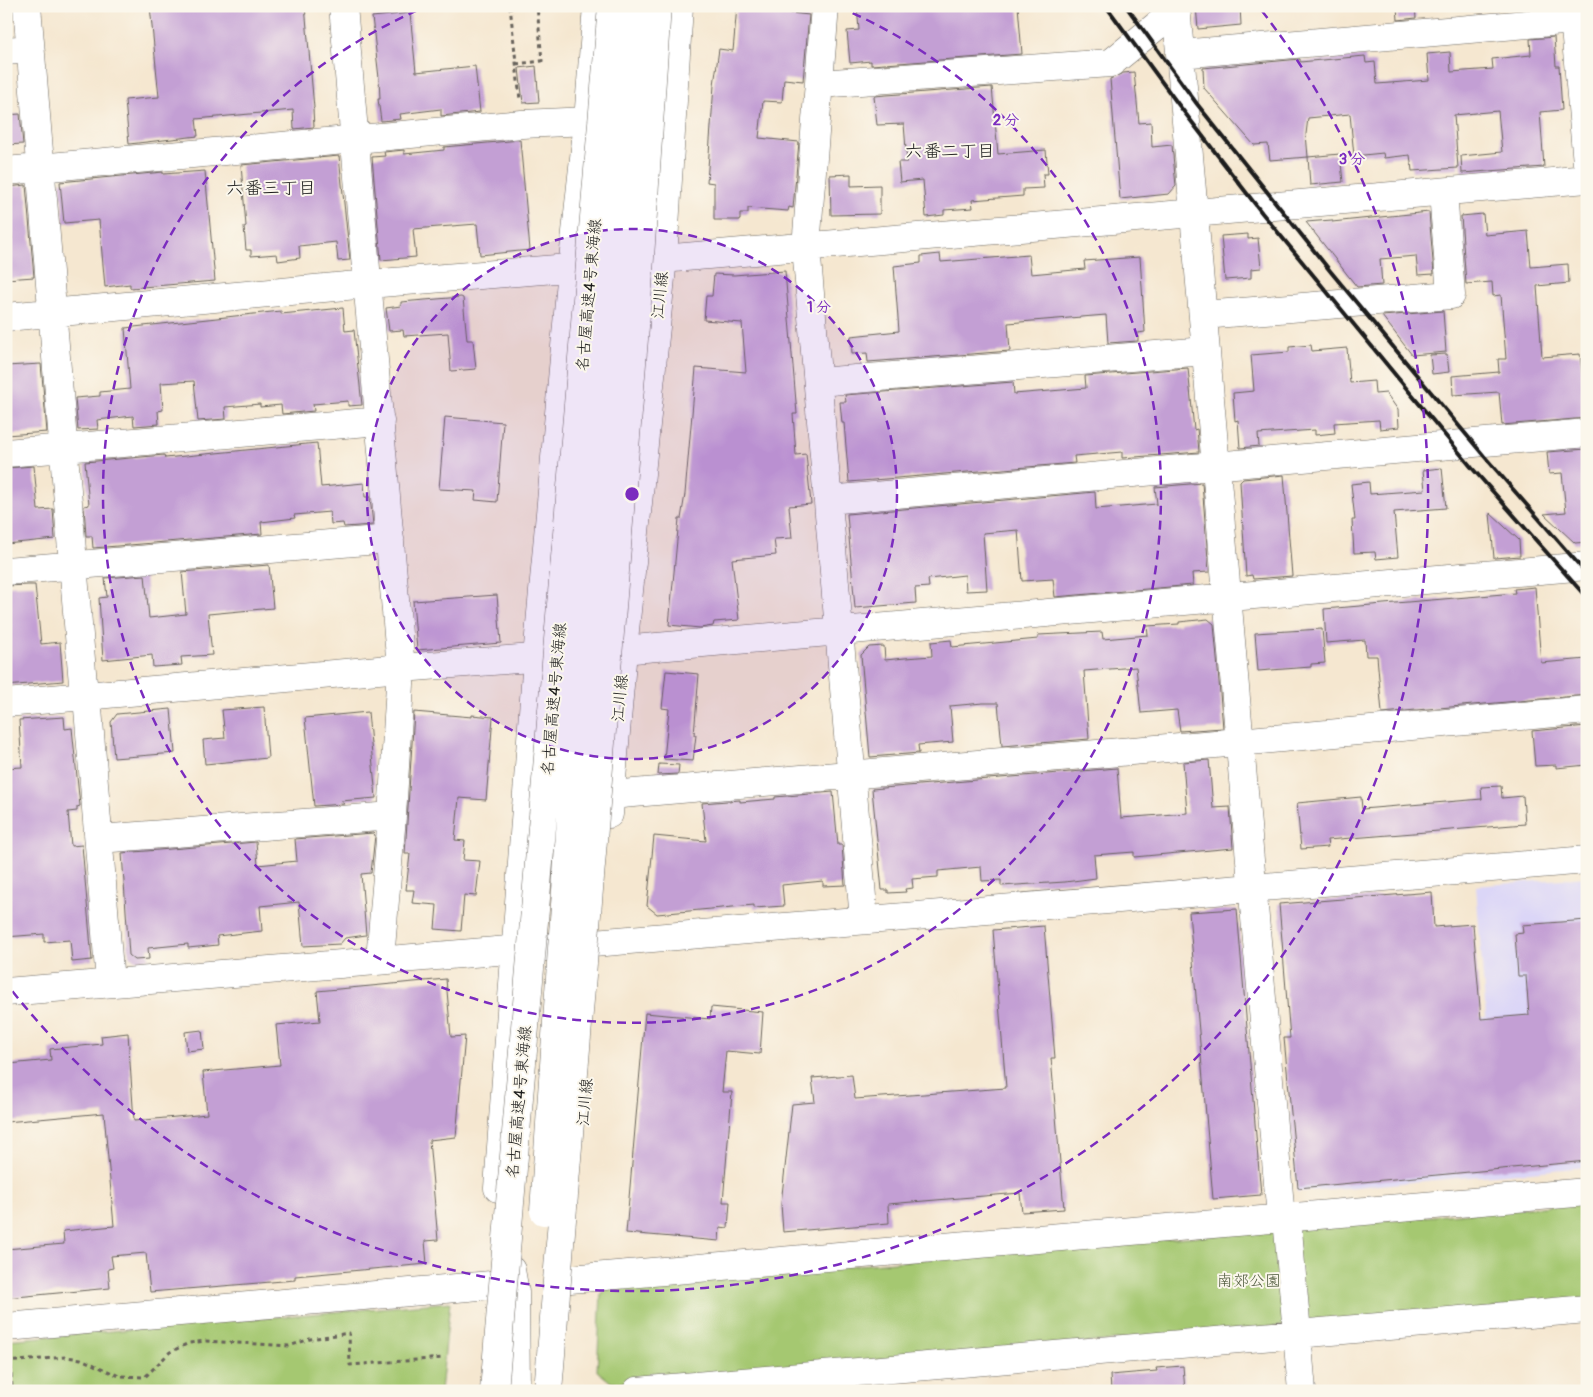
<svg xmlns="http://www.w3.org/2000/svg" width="1593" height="1397" viewBox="0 0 1593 1397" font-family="Pangolin,'Klee One',sans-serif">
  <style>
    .built { fill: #dbd6f7 }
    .green { fill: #a5c871; stroke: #607246 }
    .building { fill: #c39fd4 }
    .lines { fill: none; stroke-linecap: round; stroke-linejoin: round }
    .minor-casing { stroke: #68635b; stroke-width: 29 }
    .major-casing { stroke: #68635b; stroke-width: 29 }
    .highway-casing { stroke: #68635b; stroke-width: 29 }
    .path { stroke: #68635b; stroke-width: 3; stroke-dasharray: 4 4; stroke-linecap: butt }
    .minor { stroke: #fff; stroke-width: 28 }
    .major { stroke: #fff; stroke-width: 28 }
    .highway { stroke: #fff; stroke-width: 28 }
    .rail { stroke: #1c1c1c; stroke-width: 4 }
    .highway-bridge-casing { stroke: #68635b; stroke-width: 29; stroke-linecap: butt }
    .highway-bridge { stroke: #fff; stroke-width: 28 }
    .ring { fill: none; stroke: #7b2cbf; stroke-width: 2.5; stroke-dasharray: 9 6 }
    .labels { text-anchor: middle; stroke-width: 4; stroke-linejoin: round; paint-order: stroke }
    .street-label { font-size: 16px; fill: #1c1c1c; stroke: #fbf7ec }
    .park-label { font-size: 16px; fill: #4c583a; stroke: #fbf7ec }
    .neighbourhood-label { font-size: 18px; fill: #1c1c1c; stroke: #fbf7ec }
    .centre { fill: #7b2cbf; stroke: #fbf7ec; stroke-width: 2.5 }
    .ring-label { font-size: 15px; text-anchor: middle; font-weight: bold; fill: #7b2cbf; stroke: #fbf7ec; stroke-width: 4; stroke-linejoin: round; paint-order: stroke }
  </style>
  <rect width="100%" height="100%" fill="#fbf7ec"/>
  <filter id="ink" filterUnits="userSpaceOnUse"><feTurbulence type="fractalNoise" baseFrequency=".02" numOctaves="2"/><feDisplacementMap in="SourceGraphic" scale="10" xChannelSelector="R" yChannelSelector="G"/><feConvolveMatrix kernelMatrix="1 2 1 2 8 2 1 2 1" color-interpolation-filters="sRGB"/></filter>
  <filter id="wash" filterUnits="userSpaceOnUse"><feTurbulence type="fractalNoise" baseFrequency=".0096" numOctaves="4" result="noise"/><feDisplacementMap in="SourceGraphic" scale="20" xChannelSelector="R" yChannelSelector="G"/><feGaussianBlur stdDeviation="1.12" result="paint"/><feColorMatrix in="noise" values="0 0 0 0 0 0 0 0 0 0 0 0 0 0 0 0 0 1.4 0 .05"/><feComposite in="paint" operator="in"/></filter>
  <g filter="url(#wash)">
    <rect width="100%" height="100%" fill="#f5e7d0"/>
    <!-- built -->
    <path class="built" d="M1587,877V1167L1297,1192L1284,1035L1486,1017L1476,886Z"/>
    <!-- green -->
    <path class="green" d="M1587,1203V1300L612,1383L597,1371L601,1293L612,1286Z
      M450,1302L441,1391H6V1340Z"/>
    <g id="blocks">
      <!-- building -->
      <path class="building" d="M150,6H305L314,108L313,109L314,127L294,129L293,110L196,119L198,136L129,144L125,100L159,97Z
        M737,6H792L791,13L809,15L803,81L784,79L782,102L763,101L759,138L799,142L793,208L789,207L788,211L748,208V213H740V220H714V183L707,182L714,85L719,49L733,51Z
        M857,6H1018L1022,54L871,65V61L850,63L847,31L859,30Z
        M1196,6H1240L1241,25L1198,29Z
        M1397,6H1415L1416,18L1398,20Z
        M410,13L416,72L475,66L480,112L441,116V109L400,114L401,119L381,121L378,99H380L379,78L372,17Z
        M1554,37L1556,66H1559L1562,110L1540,112L1544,167L1462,173L1461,156L1502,152L1498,111L1454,115L1458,168L1412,171L1410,155L1384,158L1383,153L1354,156L1350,114L1308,118L1306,134L1308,157L1270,160L1268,144L1254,145L1204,88L1203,68L1300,59V62L1365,56L1366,63L1375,62L1377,84L1429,80L1427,54L1450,52L1451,72L1493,69L1492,59L1531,55L1530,39Z
        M536,66L539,102L523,103L519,68Z
        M1134,72L1139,123L1151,122L1152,147L1172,145L1176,186L1169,194L1120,199L1110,79L1123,73Z
        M992,87L998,154L1046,150L1048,174H1043L1044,188L1023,189V196L972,200L973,208L944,210V215L926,217L923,180L900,182L898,162H907L904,124L877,125L874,96Z
        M20,114L23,144L6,145V115Z
        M520,140L530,250L480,255L477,224L413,229L416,257L381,260L372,157L385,156L384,152L404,150V154L444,150V147Z
        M1340,154L1343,182L1310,185L1308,157Z
        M339,156L350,260L338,261L336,242L299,246L300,258L278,261L277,254L251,256V250H246L244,227L246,226L241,165Z
        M205,171L215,281L130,288V284L105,287L99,220L64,223L60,182L163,172V174Z
        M851,174V186L880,185V214L831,215L830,175Z
        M26,185L34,277L6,279V241L12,239L8,187Z
        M1429,212L1434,274L1418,275L1416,256L1380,259L1382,285L1357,287L1306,222L1332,220V222Z
        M1483,214L1485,235L1528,231L1531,267L1568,264L1569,283L1537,286L1542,357L1580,354L1587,418L1502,425L1499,392L1453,395L1452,376L1499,372L1498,359H1506L1501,295L1493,296L1492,282L1466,284L1461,216Z
        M1248,234V239L1258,238L1261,268L1251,269V278L1225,280L1221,236Z
        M940,254L941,262L1029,255L1031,274L1085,269L1084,261L1140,257L1145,332L1138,333V341L1108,343L1106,315L1008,323L1010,351L868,362L867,353L852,354L851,336L899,331L894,266L921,263V256Z
        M785,271L797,414H793L796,455L806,454L811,504L789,506L792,538L774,539L776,555L732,559L739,620L714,622L713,626L700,628L669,625L679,519H681L685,494L696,368L746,372L742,323L704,320L706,296H712L714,274L734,275Z
        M461,297L463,298L467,340H473L476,369L451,371L448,333L404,336L403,330L389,331L386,308L401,306V302Z
        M343,308L345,331L354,330L362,405L348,406V401L313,404L314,411L282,414L281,405L260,407V404L225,407L226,419L198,421L194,381L161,383L163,410L158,411L159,424L134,426L133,416L97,420L98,429L78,430L75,398L100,396V392L130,389L125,328L281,311V314Z
        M1443,311L1446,352L1412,355L1382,316Z
        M1311,345L1312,351L1347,348L1350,383L1374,381L1375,394L1386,393L1398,410L1399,427L1380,429L1379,420L1334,423L1335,433L1315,435V430L1258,434L1259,446L1240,448L1238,420L1235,421L1233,393L1254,391L1251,355L1289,352V347Z
        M1447,354L1449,372L1432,374L1430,355Z
        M41,364L47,432L6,435V366Z
        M1188,368L1194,430L1197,429L1199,452L1122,458V452L1074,456L1075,463L849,482L844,423H842L840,402H846L845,395L1013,382L1014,394L1086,388L1085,376Z
        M445,417L503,422L497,502L475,500L476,491L439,489Z
        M317,443L321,487L364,483L365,497H370L373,525L344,527L343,523L331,524L330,512L294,515L295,518L261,522L262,534L93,548L92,536H86L84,506L89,505L85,462L164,455L165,458Z
        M1587,449V542L1575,543L1544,514L1566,512L1562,473L1549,474L1547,452Z
        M34,466L38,510L53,509L55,539L6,544V468Z
        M1442,468L1446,508L1394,512L1398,557L1376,559L1375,552L1354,553L1352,520H1355L1351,484L1369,482L1370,494L1425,490L1423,470Z
        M1284,475L1292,576L1253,579L1252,575L1246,576L1240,482L1243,479Z
        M1202,483L1209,572L1192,573L1193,585L1055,597L1053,579L1022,581L1018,530L983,533L987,590L966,591L965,575L928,579L929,587L915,588L916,603L855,608L847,514L1095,492L1096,509L1157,504L1155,487Z
        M1490,513L1519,540L1520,556L1494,558Z
        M269,565L273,608L208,614L212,655L181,657L182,665L153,667L152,655L103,660L99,598L107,597L105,578L145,575L149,618L186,614L182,572Z
        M28,585H35L41,644L60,642L63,681L6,686V586Z
        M1535,587L1541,663L1587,659V695L1382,713L1377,656H1366L1365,640L1326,643L1324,609L1515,593L1514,589Z
        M497,595L501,643L417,650L413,601Z
        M1208,619L1214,624L1223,728L1180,731L1177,710L1141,713L1136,667L1084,671L1089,739L1002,746L998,703H983L950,706L953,742L918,745L919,753L870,757L861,655L869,647L884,646L885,660L905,658L932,656L931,642L951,640L952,647L1038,639V635L1102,632L1103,639L1148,635L1147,626L1179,624V622Z
        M1322,629L1325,663L1311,664V667L1258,671L1255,633Z
        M666,671L699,674L694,735H696L693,761L664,759L669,709L662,708Z
        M264,707L268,758L205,764L203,740L225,738L222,710Z
        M171,709L175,753L114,758L111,722L117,714Z
        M368,712L376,798L341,801L344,804L314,806L305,718Z
        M414,712L472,717V715L493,717L486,800L459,798L455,840L465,841L463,860L480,861L476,896L464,895L461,931L435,929L437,905L412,903L414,890H406L410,854H405Z
        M64,717L65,729L72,728L80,806L77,807V811L68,812L71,846L82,845L92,960L72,962L70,940L44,942V934L6,937V768L22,767L19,720Z
        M1587,726V765L1556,768V765L1535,766L1532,731Z
        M1209,760L1213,808L1230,807L1233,848L1134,857V852L1094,855L1096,878L1065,882L1001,886V880L982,881L981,867L938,871V877L912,879L913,888L905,889L906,892L888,893V890H882L872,789L1117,768L1121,818L1187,813L1183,762Z
        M659,764L679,765L678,774L658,775Z
        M1501,786L1502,798L1523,796L1525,824L1327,840L1328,847L1301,849L1297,803L1361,797L1362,809L1482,799L1481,787Z
        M833,792L838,845H842L845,885L823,886V881L782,885L784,906L754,908V905L657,914L647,906L654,836L706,841L702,803L740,800V802L775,799V797Z
        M373,833L375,835L371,873L361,874L366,935L345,938L340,944L303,946L299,902L260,906L262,931L217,936L218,945L188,948V944L148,948L149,959L135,960L129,955L122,853L256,842L258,865L297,861L295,839Z
        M1432,892L1434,927L1473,924L1481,1019L1529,1015L1526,976H1518L1515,934L1523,933L1522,925L1587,920V1161L1298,1188L1284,1038H1290L1279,904Z
        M1237,909L1261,1195L1213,1199L1189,912Z
        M1044,926L1055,1058H1051L1064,1209L1022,1212L1020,1193L888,1204L889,1223L783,1232L781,1204L792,1104L815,1102L812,1078L852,1075L855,1099L1006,1088L993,930Z
        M446,979L451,1037L465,1036L456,1137L429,1140L438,1240L425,1241L427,1264L295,1276V1280L150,1292L146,1253L111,1256L113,1268L108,1269L110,1288L6,1298V1249L64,1244L63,1231L114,1226L104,1113L6,1122V1072H10L9,1064L51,1060L50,1049L102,1044L101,1036L128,1033L134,1121L207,1114L203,1072L280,1065L276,1025L320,1021L317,991Z
        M711,1007L763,1012L760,1054L726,1051L722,1092H732L723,1202H730L728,1228L720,1227L719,1241L626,1233L645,1013L710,1019Z
        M202,1030L204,1049L187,1051L185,1032Z
        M1183,1366L1185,1391H1111L1110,1375L1157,1371L1156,1368Z"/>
    </g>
  </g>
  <g filter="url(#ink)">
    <use href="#blocks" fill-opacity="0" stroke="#68635b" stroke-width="1"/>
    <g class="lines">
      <!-- minor casing -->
      <g class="minor-casing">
        <path id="minor" d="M27,6L84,696
          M343,6L401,668L392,816L380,960
          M825,6L806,247L864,920
          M1176,6L1281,1218
          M1573,6L1587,163
          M6,51L30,49
          M1180,54L1574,20
          M819,84L1111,63L1176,10
          M6,171L522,124L588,121
          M639,261L1587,179
          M1203,315L1451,295L1443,192
          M6,317L368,284L594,266
          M818,382L1206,351
          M6,453L380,421
          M828,500L1587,433
          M6,571L390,539
          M599,652L1587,566
          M87,696L110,983
          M6,703L401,668L559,656
          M610,795L1239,742L1587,710
          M99,839L392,816
          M6,992L1587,860
          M1287,1218L1302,1391
          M570,1279L1587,1192
          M6,1327L491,1285
          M637,1391L1587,1309"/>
      </g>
      <!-- major casing -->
      <g class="major-casing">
        <path id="major" d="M609,814L623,650L663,258L679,6
          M498,1188L537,658L572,269L588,121L597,6"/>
      </g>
      <!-- highway casing -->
      <g class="highway-casing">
        <path id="highway" d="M511,1270L515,1292L516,1391"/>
      </g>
      <!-- path -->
      <path class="path" d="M510,6L520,100
        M516,64L542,61L537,6
        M10,1350L12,1391
        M6,1362L66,1357L81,1359L119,1376L145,1377L170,1352L189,1343L206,1341L289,1346L310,1339L349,1333L350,1365L444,1358"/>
      <!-- minor -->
      <use href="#minor" class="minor"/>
      <!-- major -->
      <use href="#major" class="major"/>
      <!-- highway -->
      <use href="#highway" class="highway"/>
      <!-- rail -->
      <path class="rail" d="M1106,6L1178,104L1262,213L1472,468L1587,598
        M1126,6L1197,104L1331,272L1484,456L1587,574"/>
      <!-- highway-bridge casing -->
      <g class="highway-bridge-casing">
        <path id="highway-bridge" d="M544,1211L577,730L637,6
          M494,1391L612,6
          M548,1391L637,302L657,6"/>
      </g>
      <!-- highway-bridge -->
      <use href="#highway-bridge" class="highway-bridge"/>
    </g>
  </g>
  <!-- distance rings -->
  <circle cx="632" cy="494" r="265" fill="#7b2cbf" fill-opacity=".12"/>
  <g class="ring">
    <circle cx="632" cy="494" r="265"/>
    <path d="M839 7A529 529 0 1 1 425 7"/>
    <path d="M1262 11A794 794 0 0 1 6 983"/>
  </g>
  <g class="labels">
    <!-- street labels -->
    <g class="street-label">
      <text transform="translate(588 295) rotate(-85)" y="6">名古屋高速4号東海線</text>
      <text transform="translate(659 295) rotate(-84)" y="6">江川線</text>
      <text transform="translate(619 698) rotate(-85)" y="6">江川線</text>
      <text transform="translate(553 699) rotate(-85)" y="6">名古屋高速4号東海線</text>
      <text transform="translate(518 1102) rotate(-85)" y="6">名古屋高速4号東海線</text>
      <text transform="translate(584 1102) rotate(-85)" y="6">江川線</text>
    </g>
    <!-- park labels -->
    <g class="park-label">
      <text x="1249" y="1286">南郊公園</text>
    </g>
    <!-- neighbourhood labels -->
    <g class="neighbourhood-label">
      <text x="950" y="157">六番二丁目</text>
      <text x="271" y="194">六番三丁目</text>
    </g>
  </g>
  <circle cx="632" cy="494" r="8" class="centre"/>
  <g class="ring-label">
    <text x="1006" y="125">2 分</text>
    <text x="1352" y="164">3 分</text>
    <text x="819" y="312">1 分</text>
  </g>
  <!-- margin -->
  <rect width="1593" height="1397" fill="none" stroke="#fbf7ec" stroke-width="25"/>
</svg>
